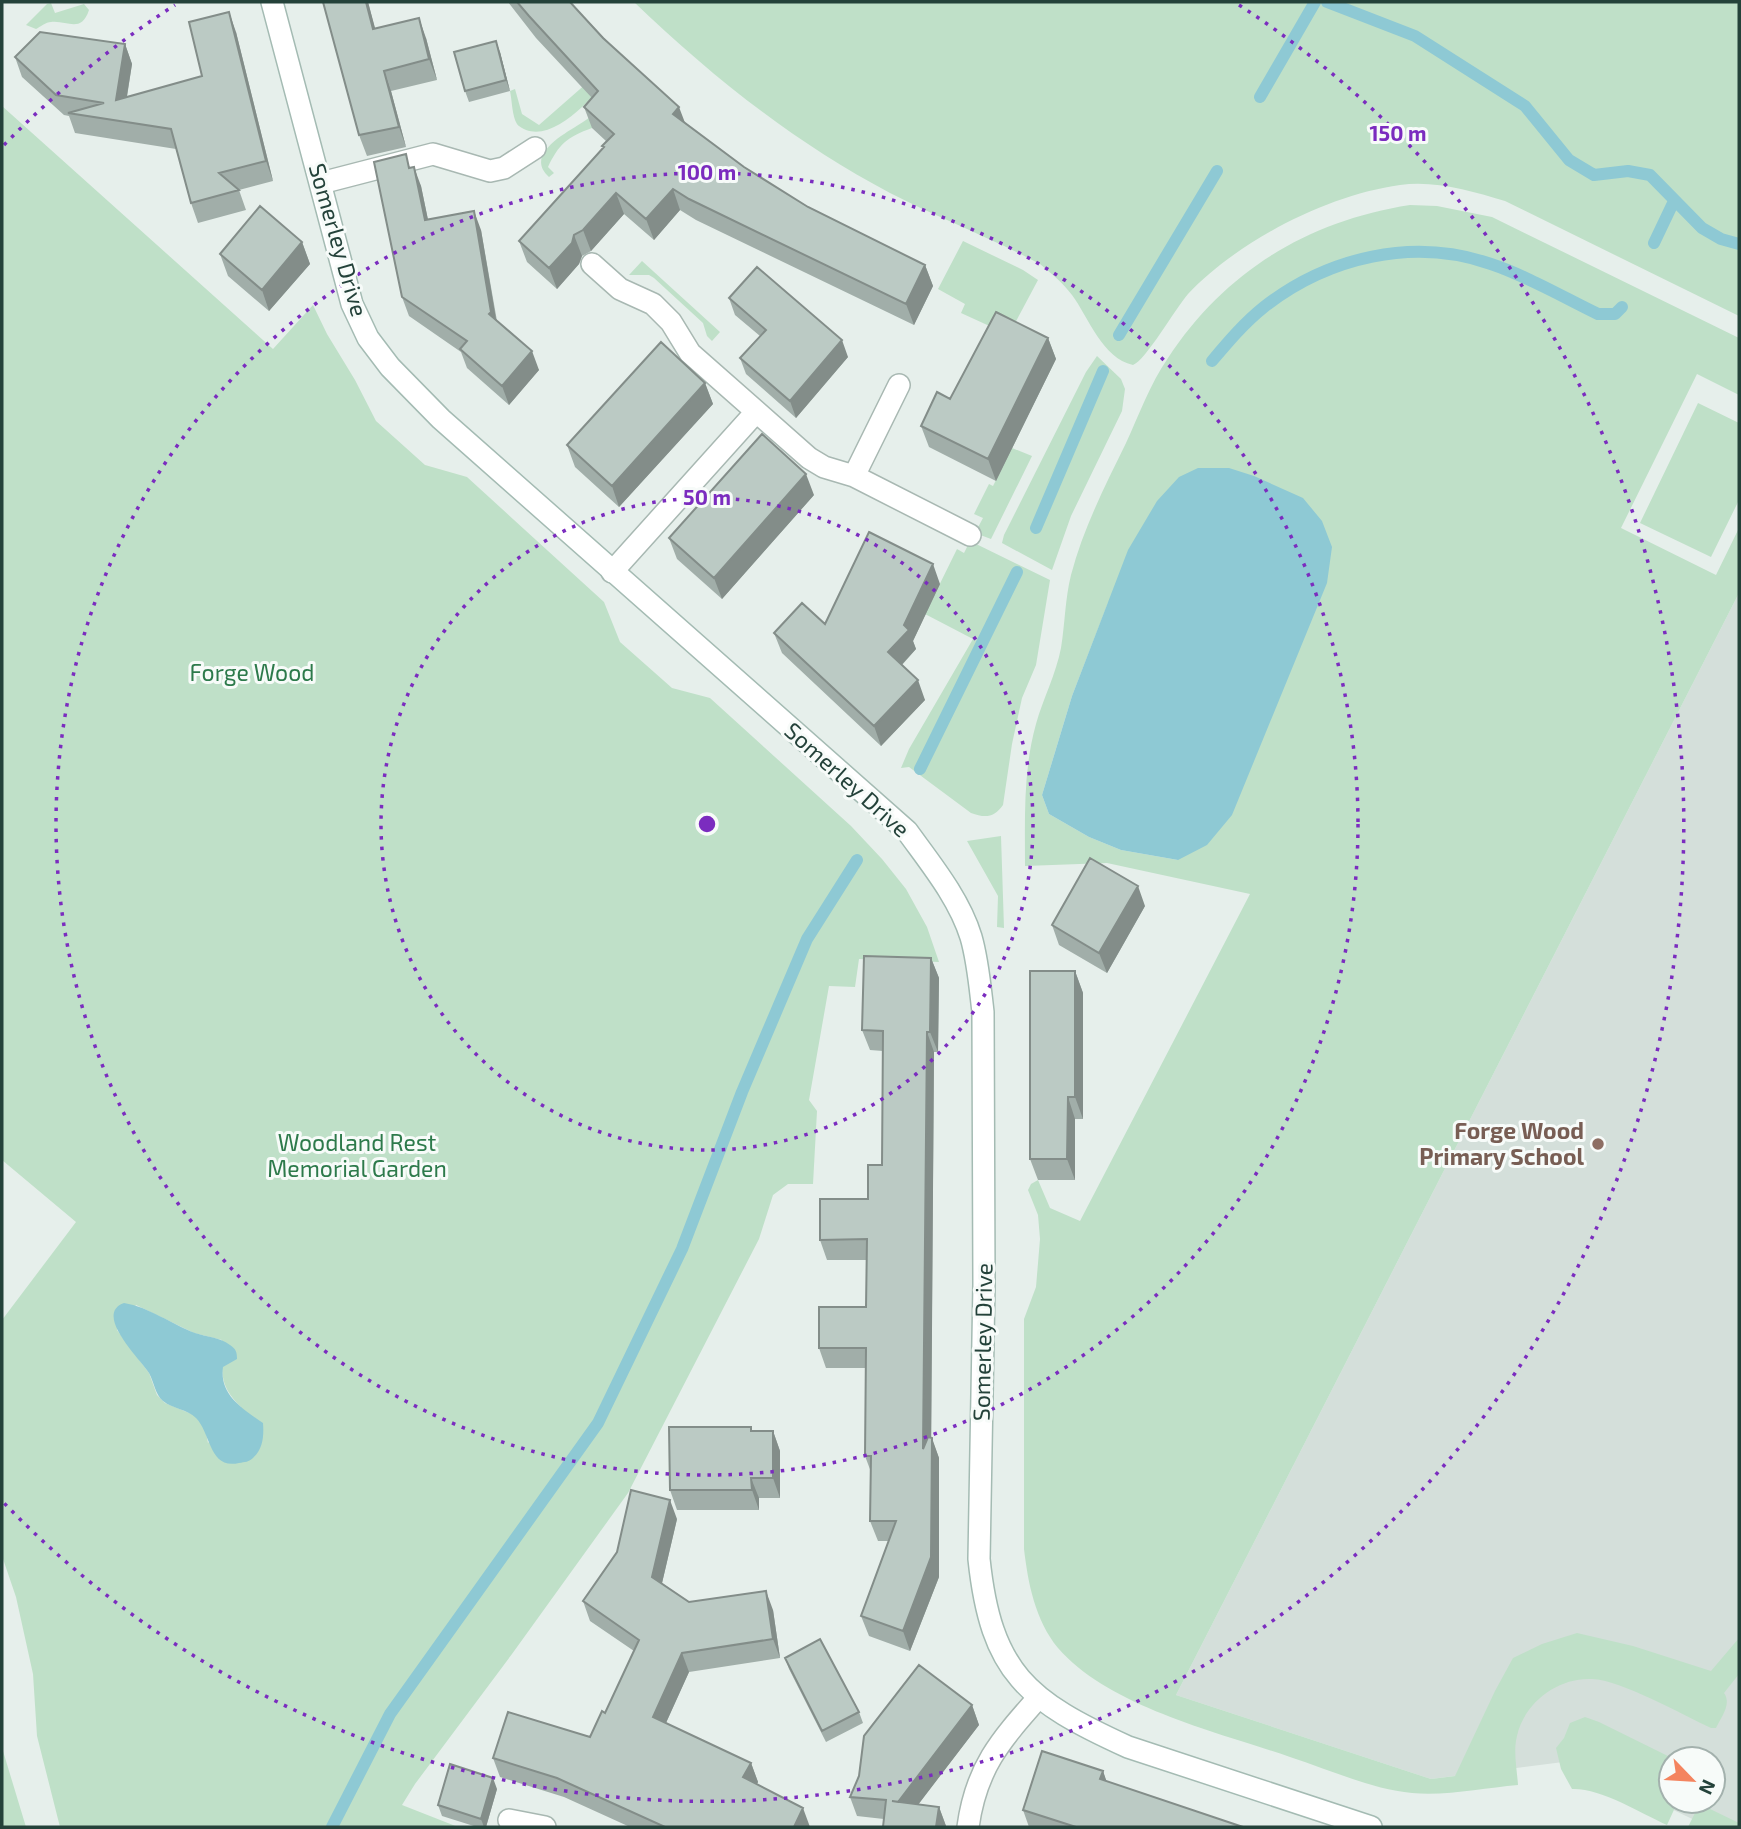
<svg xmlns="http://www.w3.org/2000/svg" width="1741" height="1829" viewBox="0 0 1741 1829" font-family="'Exo 2',sans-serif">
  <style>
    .built { fill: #d4dfda; fill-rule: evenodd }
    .green { fill: #bfe0c8; fill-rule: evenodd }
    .water { fill: #8ec9d4 }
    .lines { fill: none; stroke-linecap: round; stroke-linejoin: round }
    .stream { stroke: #8ec9d4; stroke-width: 12 }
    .street-casing { stroke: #a8b8b2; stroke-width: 24 }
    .secondary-casing { stroke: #a4bbb3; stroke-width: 24 }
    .street { stroke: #fff; stroke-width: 21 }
    .secondary { stroke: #fff; stroke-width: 21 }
    .wall { fill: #a1aea9 }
    .shaded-wall { fill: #838d89 }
    .building { fill: #bbcac4; stroke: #838d89; stroke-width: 2 }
    .ring { fill: none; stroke: #7b2cbf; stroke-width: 3.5; stroke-dasharray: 3.5 7 }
    .education-dot { fill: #8d6e63; stroke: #f7fbf9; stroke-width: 2.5 }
    .labels { text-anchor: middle; stroke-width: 6; stroke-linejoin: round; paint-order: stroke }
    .street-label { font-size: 23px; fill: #24423a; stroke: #f7fbf9 }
    .park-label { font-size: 23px; fill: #2d7a4b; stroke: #f7fbf9 }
    .education-label { font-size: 23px; font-weight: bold; fill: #785e54; stroke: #f7fbf9; text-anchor: end }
    .centre { fill: #7b2cbf; stroke: #f7fbf9; stroke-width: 3.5 }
    .ring-label { font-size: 21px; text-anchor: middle; font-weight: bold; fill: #7b2cbf; stroke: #f7fbf9; stroke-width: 6; stroke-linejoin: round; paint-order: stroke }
  </style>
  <rect width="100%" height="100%" fill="#e6efeb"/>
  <!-- built -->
  <path class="built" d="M1739,593V1827H1709L1571,1761L1431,1779L1176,1695ZM1671,1759H1713V1801H1671Z"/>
  <!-- green -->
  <path class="green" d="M634,2H1739V316L1505,201C1472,191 1434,180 1400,185C1327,195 1238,241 1188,294C1175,309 1146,360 1133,365C1102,358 1089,318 1072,295C1063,283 1052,274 1040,264C991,238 939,218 890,193C795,143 711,76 634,2Z
    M47,4L51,3L55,13L84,4L89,10C81,34 67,20 51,22C46,22 40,27 36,29L26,25Z
    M612,61L619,67C600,88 559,142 526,130C524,129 518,126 517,124C512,116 512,100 510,91L515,89L522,114L539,125Z
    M604,104L592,128C567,137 559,144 548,167L554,173L549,177C523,154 568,132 583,122C591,117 598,110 604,104Z
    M2,106L273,349L313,305L327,334L355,380L376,421L425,465L467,477L604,602L620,642L672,688L710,698L851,826L882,859L906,889L927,927L939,962L859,959L855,987L829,986L809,1100L817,1111L813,1184H788L773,1195L759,1239L628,1493L512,1654L415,1784L402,1805L458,1827H60L37,1736L33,1674L16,1597L2,1556V1320L76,1222L2,1160ZM136,1305L194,1333L222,1340C223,1372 217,1383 241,1407L208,1443L205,1427L194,1415L165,1403L157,1395L149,1373L117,1330Z
    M1410,205L1437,206L1492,217L1739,338V395L1697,374L1621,528L1716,575L1739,528V593L1176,1695L1431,1779L1455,1776L1495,1691L1513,1658L1542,1644L1577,1633L1633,1646L1711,1671L1739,1638V1674L1724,1693C1732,1704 1721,1717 1716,1728H1711C1683,1715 1621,1680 1592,1679C1558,1677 1524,1703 1517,1736C1513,1751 1517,1769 1518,1785C1484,1788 1447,1796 1412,1793C1371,1789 1330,1770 1290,1757C1218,1732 1109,1707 1058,1648C1035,1620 1028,1583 1024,1549V1319L1036,1287L1040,1239L1038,1215L1028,1190L1031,1184L1038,1180L1050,1208L1080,1221L1250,894L1107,863L1025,866C1025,818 1023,770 1036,724C1043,699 1056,674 1061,648C1065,624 1065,599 1071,575C1083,529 1105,486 1126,443C1139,415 1150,384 1168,358C1225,271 1308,221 1410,205ZM1108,603L1178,860L1121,850L1089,837L1049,814L1042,795L1072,696Z
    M963,241L1023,270L1038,280L1013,327L996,329L961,313L965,304L938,289Z
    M642,261L720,332L712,341L707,336L703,323L654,278L649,275H629Z
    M1097,356L1121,379L1125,389L1122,411L1071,516L1052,570L1002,543L1004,535L1086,372Z
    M1698,403L1739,423V500L1711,557L1640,523Z
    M1012,448L1032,456L991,539L975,533L983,518L974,514L989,484L993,486Z
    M970,541L1050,580L1036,665L1022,698L1012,744L1003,805C994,818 985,818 971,813L909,767L901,768L909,749L973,639L925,614L957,549L964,553Z
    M1001,836L1004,928L997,927L998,896L967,841Z
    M1585,1717L1599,1722L1674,1759H1671V1801H1678L1667,1825C1640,1813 1601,1788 1572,1789L1561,1769L1556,1748L1564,1738L1570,1723Z
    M2,1738L3,1751L26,1827H2Z
    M1701,1801H1711L1708,1808L1739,1823V1827H1688Z"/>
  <!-- water -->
  <path class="water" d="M1198,468H1229L1254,476L1303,498L1322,521L1332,547L1327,583L1232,815L1207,845L1178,860L1121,850L1089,837L1049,814L1042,795L1072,696L1128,550L1157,501L1179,477Z
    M124,1303C149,1307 171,1324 195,1333C207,1337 219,1337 230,1345C236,1349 237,1352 237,1359L223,1367C219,1395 243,1409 263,1423C264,1436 263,1449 253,1458C249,1462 245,1462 239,1463C209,1470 211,1433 196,1418C187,1409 173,1409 163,1401C155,1394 154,1382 149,1373C140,1359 93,1314 124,1303Z"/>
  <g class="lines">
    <!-- stream -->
    <path class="stream" d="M1327,2L1415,36L1525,106L1569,160L1594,175L1628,171L1650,175L1702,228L1721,239L1739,244
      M1260,97L1315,2
      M1654,243L1674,201
      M1119,335L1217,171
      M1212,361C1228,342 1244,323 1264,307C1328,257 1413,237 1491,264C1527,276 1563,297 1598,314H1615L1622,307
      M1036,528L1103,371
      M920,769L1017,572
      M332,1827L390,1714L598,1423L682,1249L742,1092L807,939L857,860"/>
    <!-- street casing -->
    <g class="street-casing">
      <path id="street" d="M321,183L433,154L490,171L504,168L535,148
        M592,264L620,289L653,304L671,322L690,353L809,458L824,467L854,476L970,535
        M854,476L899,385
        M612,572L756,412
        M509,1820L545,1827
        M968,1827C976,1768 1000,1741 1038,1698"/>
    </g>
    <!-- secondary casing -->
    <g class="secondary-casing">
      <path id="secondary" d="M272,2L352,304L368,338L390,367L441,419L907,831C930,863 959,898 971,937C978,961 980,987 983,1012L984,1284L979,1559C991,1673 1027,1701 1128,1747L1371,1827"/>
    </g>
    <!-- street -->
    <use href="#street" class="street"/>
    <!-- secondary -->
    <use href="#secondary" class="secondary"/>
  </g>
  <!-- wall -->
  <path class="wall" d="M323,2H368L375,29L426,38L437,80L391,91L406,147L367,156L359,135Z
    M508,2H570L685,123L744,167L808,207L925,265L933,286L914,325L696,220L680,210L654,240L624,214L591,251L582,256L579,264L557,289L527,262L519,241L603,148L602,146L606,141L592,128L584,107L592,98L536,38Z
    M236,32L273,181L239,190L246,210L198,223L191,203L176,149L75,133L69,116L64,115L22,77L15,57L125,44L132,64L127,97L202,76Z
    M500,52L510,91L469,102L465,91Z
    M411,168L421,186L428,220L481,230L497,321L539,370L509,405L467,368L461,352L409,316L402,297Z
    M302,242L310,264L269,311L228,276L220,254Z
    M729,298L848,357L796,418L746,374L740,358L760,336L735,315Z
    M1048,338L1056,359L996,481L929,447L921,426L950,399Z
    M705,383L713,404L619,507L575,467L567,445Z
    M814,495L722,599L677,559L669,538Z
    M940,584L913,641L916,649L902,665L925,700L881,746L782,653L774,633L825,624Z
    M1145,906L1107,973L1059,945L1052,925Z
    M931,958L939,978L938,1052H934L931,1437L939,1458V1577L910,1651L869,1636L861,1616L889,1541H878L870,1521L871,1472L865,1456V1368H826L819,1348L866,1307L867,1260H827L820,1240L868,1199L882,1165L883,1051L870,1050L862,1030Z
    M1075,971L1083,993V1119H1075V1180H1038L1030,1159Z
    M751,1427L752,1431H773L780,1451V1498H759V1510H677L670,1490Z
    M677,1519L662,1583L689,1602L773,1610L780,1658L689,1672L666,1723L751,1763L758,1782L757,1784L810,1827H630L564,1797L500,1777L493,1758L590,1737L605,1713L634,1651L590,1621L583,1601Z
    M785,1658L859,1712L863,1723L826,1742L789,1669Z
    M972,1705L979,1725L918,1804L939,1807L946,1826L857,1816L850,1797Z
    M1103,1771L1106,1781L1243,1827H1029L1023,1810Z
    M497,1789L486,1827H477L442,1816L438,1805Z"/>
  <!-- shaded-wall -->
  <path class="shaded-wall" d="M366,2H368L381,50L373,29Z
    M229,12L236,32L273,181L266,161Z
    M419,18L426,38L437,80L429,59Z
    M496,41L500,52L510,91L506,80Z
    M125,44L132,64L123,120L116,100Z
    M384,71L391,91L406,147L399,127Z
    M679,107L687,128L673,114Z
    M414,167L421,186L432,239L425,220Z
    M673,189L680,210L654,240L646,219Z
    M616,193L624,214L591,251L583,230Z
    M474,211L481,230L498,331L489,314Z
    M574,235L582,256L579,264L557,289L549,268Z
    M302,242L310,264L269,311L262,290Z
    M925,265L933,286L914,325L906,304Z
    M1048,338L1056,359L996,481L988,459Z
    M842,340L848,357L796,418L790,401Z
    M532,351L539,370L509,405L502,386Z
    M705,383L713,404L619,507L612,486Z
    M806,474L814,495L722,599L714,578Z
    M933,564L940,584L913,641L916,649L895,672L888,652L904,625Z
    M918,680L925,700L881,746L874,726Z
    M1138,886L1145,906L1107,973L1099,953Z
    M931,958L939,978L938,1052L930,1032Z
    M1075,971L1083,993V1119L1075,1097Z
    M927,1032L934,1052L931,1469L923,1449Z
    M1068,1097L1075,1119V1180L1067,1159Z
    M773,1431L780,1451V1498L773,1478Z
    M932,1438L939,1458V1577L910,1651L903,1631Z
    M751,1478L759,1498V1510L752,1490Z
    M670,1500L677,1519L659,1596L652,1577Z
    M766,1591L773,1610L780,1658L773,1639Z
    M682,1653L689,1672L660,1736L653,1717Z
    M972,1705L979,1725L905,1822L898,1802Z
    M751,1763L758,1782L750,1796L743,1777Z
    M1103,1771L1110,1791L1100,1779Z
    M493,1778L497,1789L486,1827H484L481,1819Z
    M939,1807L946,1826V1827H936Z
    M803,1808L810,1827H794Z"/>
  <!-- building -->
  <path class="building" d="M323,2H366L373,29L419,18L429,59L384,71L399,127L359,135Z
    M517,2H570L603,38L679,107L673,114L744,167L808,207L925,265L906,304L689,199L673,189L646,219L616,193L583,230L574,235L572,243L549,268L519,241L604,147L602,146L614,134L584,107L598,91L529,16Z
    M229,12L266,161L219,173L239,190L191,203L171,129L68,113L104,103L56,95L15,57L40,32L125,44L116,100L202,76L189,22Z
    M496,41L506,80L465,91L454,52Z
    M406,154L409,168L414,167L425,220L474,211L491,312L489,314L532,351L502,386L460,349L467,341L402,297L374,162Z
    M260,206L302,242L262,290L220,254Z
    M757,267L842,340L790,401L740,358L766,330L729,298Z
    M996,312L1048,338L988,459L921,426L937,392L950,399Z
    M661,342L705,383L612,486L567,445Z
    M762,434L806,474L714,578L669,538Z
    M869,532L933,564L904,625L909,630L888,652L918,680L874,726L774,633L802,603L825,624Z
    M1090,858L1138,886L1099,953L1052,925Z
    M864,956L931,958L930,1032H927L923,1449L928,1437L932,1438L931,1557L903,1631L861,1616L896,1521H870L871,1456H865L866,1348H819V1307H866L867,1239L820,1240V1199H868V1165H882L883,1031L862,1030Z
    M1030,971H1075V1097H1068L1067,1159H1030Z
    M669,1427H751V1431H773V1478H751L752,1490H670Z
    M631,1490L670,1500L652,1577L689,1602L766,1591L773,1639L682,1653L653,1717L751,1763L743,1777L803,1808L794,1827H665L557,1778L493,1758L508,1712L590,1737L602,1711L605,1713L639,1640L583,1601L617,1552Z
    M820,1639L859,1712L822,1731L785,1658Z
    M919,1665L972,1705L898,1802L892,1801L939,1807L936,1827H883L886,1800L850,1797L859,1776L864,1736Z
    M1042,1751L1103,1771L1100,1779L1243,1827H1076L1023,1810Z
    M450,1764L493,1778L481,1819L438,1805Z"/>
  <!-- distance rings -->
  <g class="ring">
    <circle cx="707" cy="824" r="326"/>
    <circle cx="707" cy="824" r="651"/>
    <path d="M4 145A977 977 0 0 1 175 5M1239 5A977 977 0 1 1 4 1503"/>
  </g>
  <!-- markers -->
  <circle class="education-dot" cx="1598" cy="1144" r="7"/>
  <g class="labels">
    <!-- street labels -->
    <g class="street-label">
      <text transform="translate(338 240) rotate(74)" y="8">Somerley Drive</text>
      <text transform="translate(847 780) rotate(42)" y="8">Somerley Drive</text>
      <text transform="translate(983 1342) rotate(-89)" y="8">Somerley Drive</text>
    </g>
    <!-- park labels -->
    <g class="park-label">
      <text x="252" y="681">Forge Wood</text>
      <text x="357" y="1151">Woodland Rest<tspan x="357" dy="26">Memorial Garden</tspan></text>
    </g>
    <!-- education labels -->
    <g class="education-label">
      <text x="1584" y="1139">Forge Wood<tspan x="1584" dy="26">Primary School</tspan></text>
    </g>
  </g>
  <circle cx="707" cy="824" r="10" class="centre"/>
  <g class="ring-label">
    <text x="1398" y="141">150 m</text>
    <text x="707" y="180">100 m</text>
    <text x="707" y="505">50 m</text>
  </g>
  <!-- border -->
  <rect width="1741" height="1829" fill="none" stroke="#24423a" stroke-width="7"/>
  <!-- north arrow -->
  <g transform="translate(1692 1780) rotate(115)"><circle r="33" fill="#f7fbf9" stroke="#a3b1ad" stroke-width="2"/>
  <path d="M0-5L12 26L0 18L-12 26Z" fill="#f4845f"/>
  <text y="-10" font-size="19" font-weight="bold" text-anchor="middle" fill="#24423a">N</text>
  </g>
</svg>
